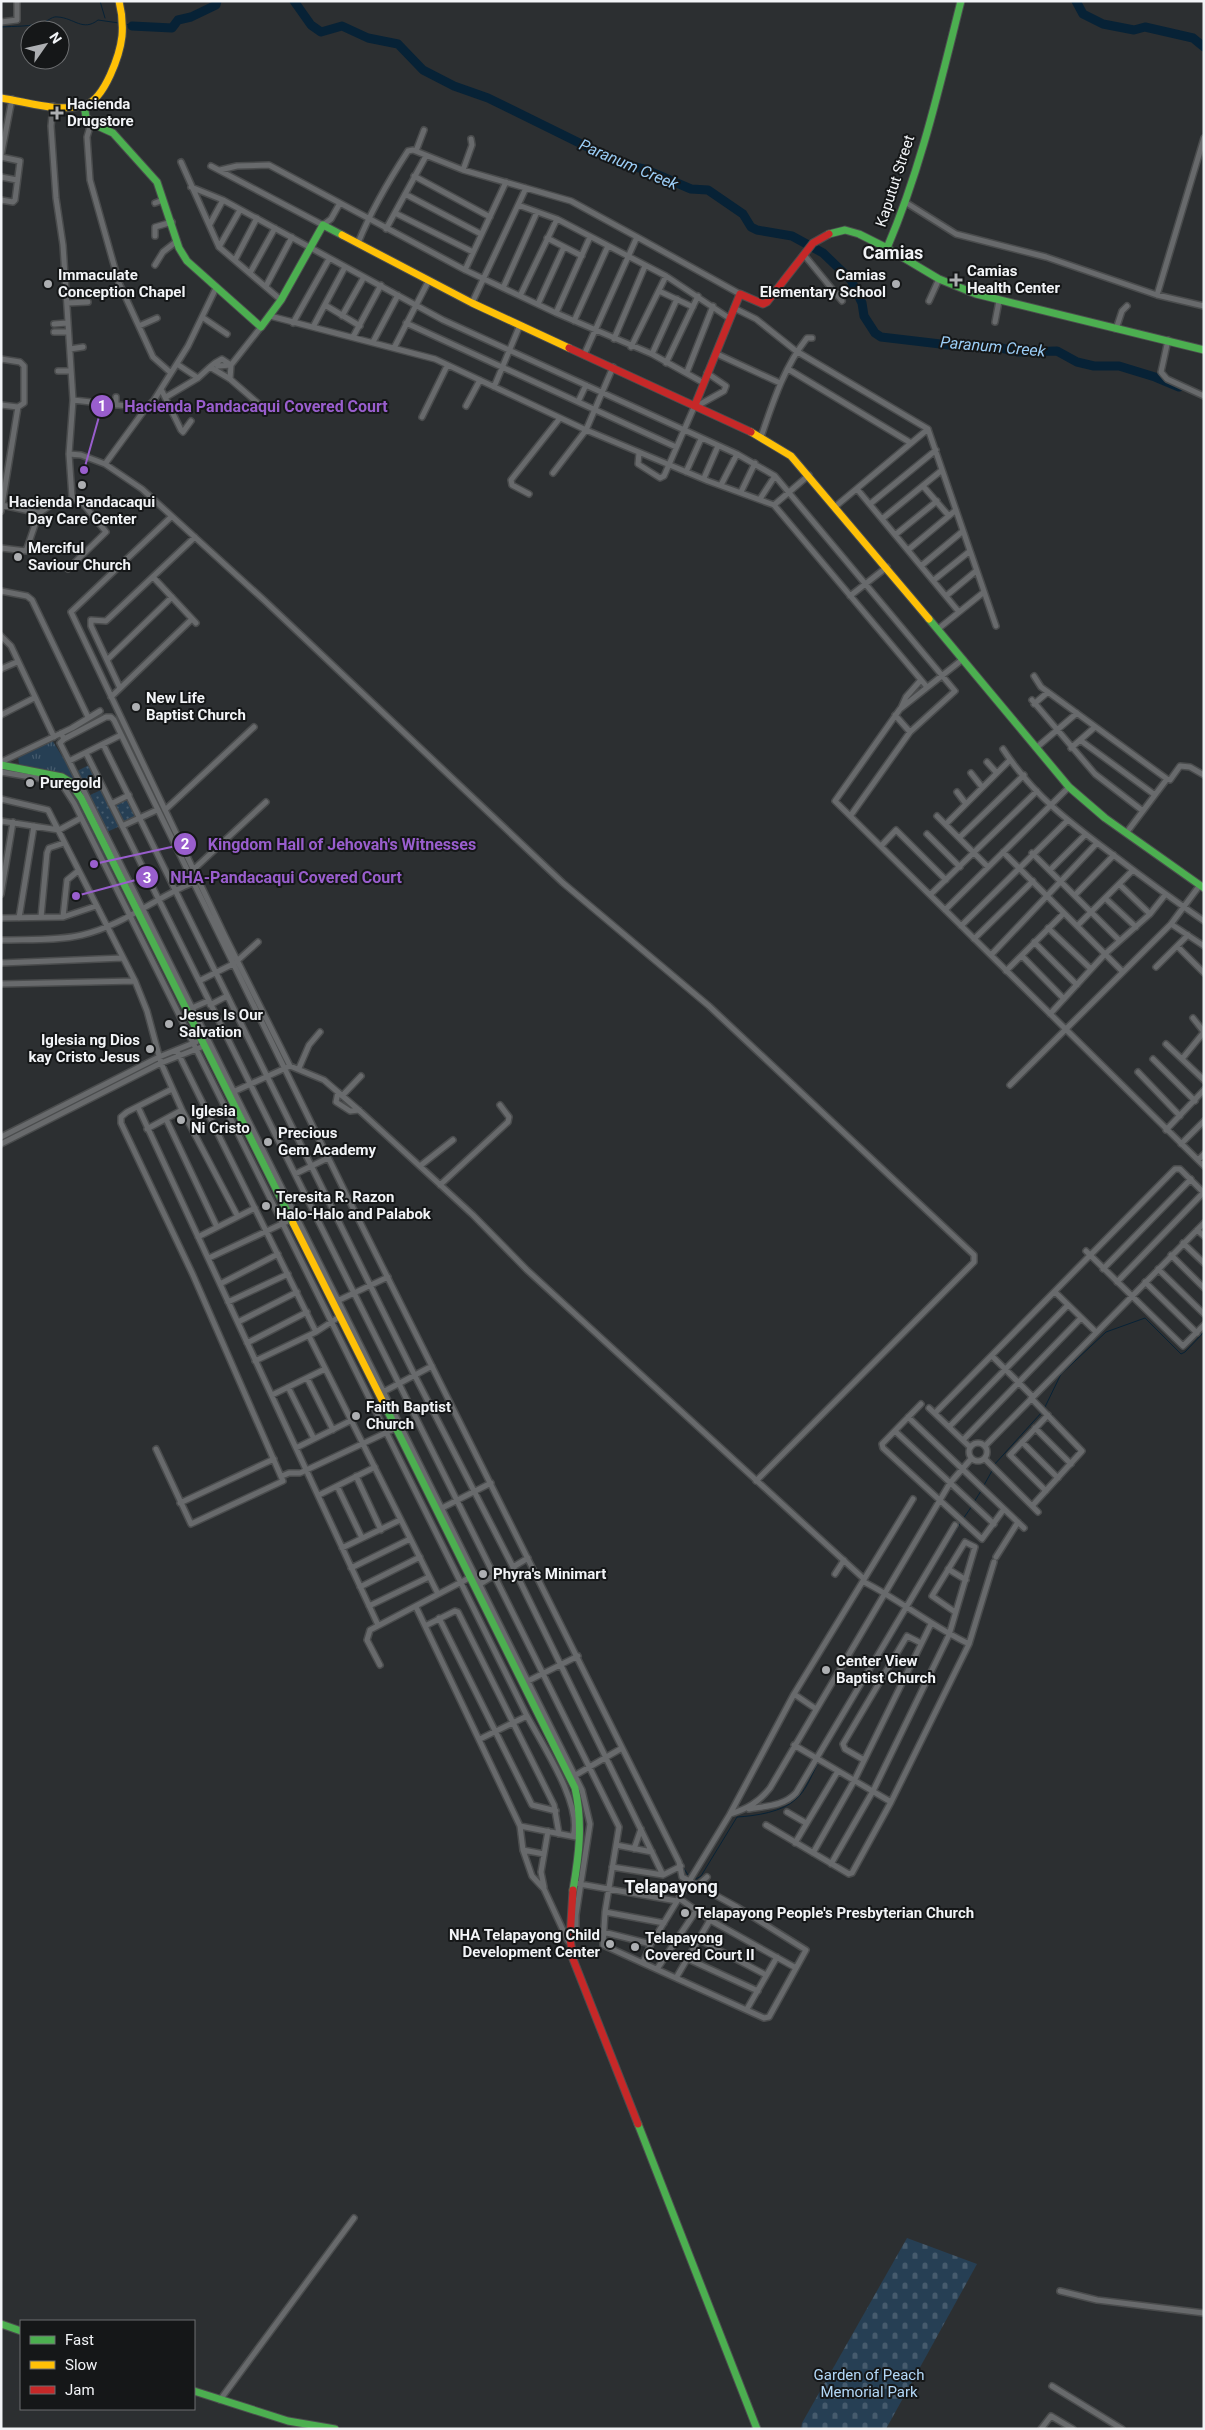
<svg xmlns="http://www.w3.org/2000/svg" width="1205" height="2430" viewBox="0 0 1205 2430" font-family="Roboto,sans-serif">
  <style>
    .grass { fill: url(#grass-dots) }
    .cemetery { fill: url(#cemetery-stones) }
    .park { fill: url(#park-tufts) }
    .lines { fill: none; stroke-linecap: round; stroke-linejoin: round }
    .stream { stroke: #072236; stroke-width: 1 }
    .river { stroke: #072236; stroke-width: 9 }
    .street-casing { stroke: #4a4c4d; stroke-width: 8 }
    .fast-casing { stroke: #4a4c4d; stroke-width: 9 }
    .slow-casing { stroke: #4a4c4d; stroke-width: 9 }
    .jam-casing { stroke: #4a4c4d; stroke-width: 9 }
    .street { stroke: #686a6c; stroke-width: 5 }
    .fast { stroke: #4caf50; stroke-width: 7 }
    .slow { stroke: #ffc107; stroke-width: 7 }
    .jam { stroke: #c62828; stroke-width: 7 }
    .poi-dot { fill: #adafb2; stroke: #151718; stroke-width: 2 }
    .labels { text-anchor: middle; stroke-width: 4; stroke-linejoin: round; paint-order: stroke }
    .poi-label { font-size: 15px; font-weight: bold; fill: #f2f4f7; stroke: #151718; text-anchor: start }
    .street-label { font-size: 15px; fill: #f2f4f7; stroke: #151718 }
    .park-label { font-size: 15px; fill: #b3d8f7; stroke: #151718 }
    .water-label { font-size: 16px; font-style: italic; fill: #9bcdf6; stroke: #151718 }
    .quarter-label { font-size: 18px; font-weight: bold; fill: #f2f4f7; stroke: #151718 }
    .leader { fill: none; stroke: #995ecd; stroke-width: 2 }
    .callout-dot { fill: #995ecd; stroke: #151718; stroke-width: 2 }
    .mark-label { font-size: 15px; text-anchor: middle; font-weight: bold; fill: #fff }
    .callout-label { font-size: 16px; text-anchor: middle; font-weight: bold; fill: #995ecd; stroke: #151718; stroke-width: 4; stroke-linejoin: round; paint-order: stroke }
  </style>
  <defs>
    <pattern id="grass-dots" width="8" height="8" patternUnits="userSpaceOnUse" patternTransform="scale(1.25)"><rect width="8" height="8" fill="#263f54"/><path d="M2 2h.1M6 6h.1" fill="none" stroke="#465b6d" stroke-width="1.8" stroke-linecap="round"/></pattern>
    <pattern id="cemetery-stones" width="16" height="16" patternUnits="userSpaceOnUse" patternTransform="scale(1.25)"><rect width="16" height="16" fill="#263f54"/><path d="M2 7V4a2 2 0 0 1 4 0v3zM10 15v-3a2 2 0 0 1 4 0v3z" fill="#465b6d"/></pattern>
    <pattern id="park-tufts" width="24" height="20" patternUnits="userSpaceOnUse" patternTransform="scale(1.25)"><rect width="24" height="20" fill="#263f54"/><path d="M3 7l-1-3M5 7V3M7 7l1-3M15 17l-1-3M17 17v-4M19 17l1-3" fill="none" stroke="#465b6d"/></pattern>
  </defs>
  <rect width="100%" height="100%" fill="#2c2f31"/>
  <!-- grass -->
  <path class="grass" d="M89,765L98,783L86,789L77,771Z
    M42,774L58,777L73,789L113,870L108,869L72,794L61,782Z
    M101,790L120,826L107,832L88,796Z
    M128,798L137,816L123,823L115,804Z"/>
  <!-- cemetery -->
  <path class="cemetery" d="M907,2238L977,2264L886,2429H801L802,2423Z"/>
  <!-- park -->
  <path class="park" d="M52,740L80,785L77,787L71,779L19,764L18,756Z"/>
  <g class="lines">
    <!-- stream -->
    <path class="stream" d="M100,1L105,18
      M126,24L132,26
      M1,27C15,26 31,27 44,22C50,20 52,16 58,17C74,18 83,32 98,20L119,23
      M1044,1409L1061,1374L1106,1332L1145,1318L1181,1354L1185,1352L1204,1332
      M994,1465L1042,1412
      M983,1487L993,1469
      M974,1502L981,1491
      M963,1519L972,1506
      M911,1605L961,1522
      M821,1757L905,1616
      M683,1867L688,1875
      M696,1879L701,1876L737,1817C755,1816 783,1812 796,1799C806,1791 812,1774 818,1763"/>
    <!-- river -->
    <path class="river" d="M294,1L311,25L321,32L342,26L368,38L398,44L423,70L454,86L488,98L622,164L644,169L691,189L708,190L743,214L751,227L757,230L792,236L823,253L851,280L862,303L864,316L875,333L881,337L949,345L993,346L1018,352L1057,351L1077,362L1094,366H1119L1155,377L1179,387
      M1076,1L1083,14L1103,24L1134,30L1145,27L1193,38L1204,47
      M132,26L172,28L178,20L191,17L216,5L217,1"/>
    <!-- street casing -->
    <g class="street-casing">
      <path id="street" d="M1,22L17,20V1
        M91,123L87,137L90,180L119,283L153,357L171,373
        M416,151L424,130
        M1,156L12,99
        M1,157L20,161L15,200L13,202L1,200
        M181,162L219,247L281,300
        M211,166L323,225L331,219L340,203
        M220,170L237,166L269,165L465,270L556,313L652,354L702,382
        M463,170L472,145L471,139
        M414,176L490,217
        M1,177L17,180
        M191,187L223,200L443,320L737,454L775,476L955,691L910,732L851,815
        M405,194L481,234
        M905,202L956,234L1046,257L1157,295L1204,306
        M155,203L163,200
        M518,205L557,219L666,276L729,318
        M395,213L473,252
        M210,224L223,200
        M386,229L426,156
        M155,236V227L172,222
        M547,238L582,256
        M358,243C371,211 389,180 408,151L413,150L463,170L571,201L637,237
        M219,247L240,210
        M805,256L842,301
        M235,260L257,218
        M155,265L163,252L177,241
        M465,270L506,182
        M250,273L275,228
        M266,286L292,237
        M503,288L537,212
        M659,291L693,307
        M1157,295L1204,138
        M520,296L557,219
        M929,301L939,279
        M67,303L88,302
        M472,303L526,188
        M538,304L564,247
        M325,305L360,326
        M734,308L756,319L796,351L928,429L996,626
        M556,313L590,237
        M270,316L435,359L586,430L708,481L774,505L927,687
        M342,316L364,277
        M202,317L227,334
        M574,321L608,246
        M995,322L999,301
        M293,323L329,259
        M406,323L676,447
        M54,324L67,323
        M139,326L157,318
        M313,327L345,267
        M1116,329L1122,311L1127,306
        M54,332H67
        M353,337L381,285
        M614,339L645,266
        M1168,340L1161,372L1167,379L1204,396
        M373,342L398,295
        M631,347L666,276
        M394,348L428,282
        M70,349L83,347
        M652,354L677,299
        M717,354L780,383
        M584,355L637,237L740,294
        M1,359L20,362L24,366V403L18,407L1,405
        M215,363L222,359L231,365L230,379
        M666,363L698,296
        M177,364L198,378
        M210,367L215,363L218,366L231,365L261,327
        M788,369L911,443
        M58,371H71
        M687,372L713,306
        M494,387L520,325
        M161,389L181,430L183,432L191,421
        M166,397L198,378L210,367L230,379L260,405
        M73,400L146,408L154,400L188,346L216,288
        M578,402L586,385
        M116,405V397
        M466,406L480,380
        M697,406L724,391L726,386L707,373
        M422,417L447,366
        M761,437C773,402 784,367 807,338H812
        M639,453L638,464L660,478L664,476L695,405
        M69,454L81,455L105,464L142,489L265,601L563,883L709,1006L974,1255V1262L756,1481
        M105,464L146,408
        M686,472L701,439
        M553,473L586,430L613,367
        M704,478L718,446
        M721,485L737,454
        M923,486L949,516
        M857,489L959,612
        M741,492L755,463
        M529,494L512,485L511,480L560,418
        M760,499L775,476
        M870,504L936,450
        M2,505L39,513
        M774,505L809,475
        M836,506L928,429
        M1,511L18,407
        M171,517L71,612L225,936L290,1066
        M882,519L942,470
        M895,535L937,501
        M1,548L26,551L39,513L54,503L69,504L72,497L69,454L73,400L63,245L56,198L51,126L53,106
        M908,550L956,510
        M921,566L963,531
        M68,569L106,532L85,506L72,497
        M153,577L196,623
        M934,580L970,551
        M1,591L27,596L32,600L88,717
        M850,596L887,567
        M946,596L976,571
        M938,629L984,592
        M1,636L11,646L54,737
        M963,659L900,709L835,801L1204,1166
        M107,660L172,597
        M1,669L17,662
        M1034,676L1041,687L1167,779L1127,832
        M120,688L91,626V620L106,621L195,537
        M111,697L192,619
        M1032,700L1095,774L1143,811
        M1034,704L1048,692
        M901,708L906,697L920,681
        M1,715L34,698
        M895,715L910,732
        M61,733L64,739L60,743L62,747L582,1790L590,1824L576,1915V1937L569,1936
        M64,739L106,717H111L114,720L347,1196L679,1862L682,1877L737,1907L806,1950L769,2017L764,2018L603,1945L605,1912L619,1827L86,753
        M1080,740L1155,795
        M103,744L415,1376L513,1567L663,1875
        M1036,748L1077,713
        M1071,748L1095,727
        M1003,749C1033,795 1069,822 1112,854C1142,877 1172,899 1204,921
        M69,761L121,735
        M1,762L72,728L100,711
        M987,762L996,772
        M1,772L55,781L63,786L74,803L527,1716C542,1744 583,1806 573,1836
        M971,773L982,787
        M1167,779L1170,780L1180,766L1190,767L1204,775
        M957,792L966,804
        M1,799L48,810L135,981L147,1011L161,1063L182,1110L237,1215
        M111,804L129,795
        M165,810L254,727
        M937,816L988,867
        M1,821L59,830L81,818
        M946,824L1010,760
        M122,826L157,810
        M927,834L960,867
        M960,837L1024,775
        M882,845L896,830L946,880
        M1003,852L1123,972
        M1032,853L1119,940
        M193,870L266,802
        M1050,870L1085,835
        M1120,885L1150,914
        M1,894L13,822
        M931,894L1037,791
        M1075,895L1114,855
        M1106,899L1136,927
        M945,910L1069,787
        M41,917L47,853L49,848L64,843
        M63,917L67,880L78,871
        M1,918L63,917L96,906
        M19,918L34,826
        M1171,924L1204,946
        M961,926L1067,821
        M1077,926L1132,871
        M1048,928L1091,969
        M974,939L1033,881
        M1,940C26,939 58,941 82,935C122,926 155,898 192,883
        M1034,942L1077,985
        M1177,946L1204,973
        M991,955L1097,843
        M1022,956L1064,999
        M237,961L258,942
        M1,963L123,958
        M1156,967L1188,935
        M1006,971L1064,913
        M199,981L233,964
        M1,984L135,981
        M210,1005L227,996
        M192,1008L208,1001
        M1050,1014L1105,954L1150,914L1165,895
        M1166,1044L1204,1080
        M177,1051L316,1332
        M1153,1059L1195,1101
        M1182,1059L1204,1032L1193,1018
        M299,1068L309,1045L320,1032
        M1138,1072L1180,1116
        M1010,1085L1171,924L1200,885
        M233,1092L290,1066L324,1080L361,1112L473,1215L527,1270L864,1579
        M338,1092L336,1102L350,1111L359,1110
        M342,1096L361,1076
        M138,1107L378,1625
        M166,1119L217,1227
        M147,1129L182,1110
        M1166,1130L1204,1090
        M1,1137L159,1057L196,1042
        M1,1144L161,1063L204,1046
        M1181,1144L1204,1121
        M1198,1160L1204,1154
        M420,1166L453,1140
        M295,1174L328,1158
        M440,1185L508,1122L509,1117L500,1105
        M1197,1230L1204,1236
        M198,1237L255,1208
        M1183,1243L1204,1263
        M1086,1251L1183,1346L1204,1325
        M1171,1255L1204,1288
        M209,1258L286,1222
        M1103,1269L1191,1179
        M1158,1269L1204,1314
        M1117,1282L1203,1193
        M1145,1282L1197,1333
        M220,1284L278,1254
        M1055,1292L1096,1332
        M228,1302L288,1274
        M335,1302L388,1277
        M238,1322L297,1292
        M309,1336L438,1594
        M247,1343L307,1312
        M992,1356L1033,1397
        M255,1361L316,1332L339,1317
        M307,1378L333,1430
        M288,1387L314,1439
        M383,1392L432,1366
        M272,1395L325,1369
        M1031,1398L1082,1451L1032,1506
        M921,1404L882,1444L883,1448L982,1539L1004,1509
        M929,1408L970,1447
        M935,1413L1175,1169H1180L1204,1193
        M908,1417L1024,1528
        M949,1427L1068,1305
        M1035,1428L1071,1464
        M895,1431L994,1524
        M963,1440L1081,1318
        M1022,1442L1058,1478
        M969 1452a9 9 0 1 1 18 0a9 9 0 1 1-18 0Z
        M985,1446L1204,1223
        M296,1448L352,1420
        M156,1449L191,1524L283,1481L193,1275L121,1123V1117L127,1112L172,1089
        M985,1459L1038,1512
        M282,1476L289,1473H300L396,1428
        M356,1476L381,1530
        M337,1486L362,1538
        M1046,1491L1010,1455L1048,1415
        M319,1495L375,1467
        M180,1503L274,1459
        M442,1508L491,1483
        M342,1548L400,1520
        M996,1557L1018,1522
        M513,1567L528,1558
        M351,1568L410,1539
        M948,1569L966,1580
        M835,1574L844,1560
        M864,1582C900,1600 931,1626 969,1644
        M480,1584L493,1576
        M360,1587L420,1557
        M369,1606L429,1577
        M416,1607L520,1826L523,1850L532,1876L544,1889L568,1941
        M439,1618L532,1805L556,1811
        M425,1626L455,1611L458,1612L554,1805L559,1834
        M380,1665L367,1640L370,1630L469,1578
        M528,1681L578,1656
        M794,1694L816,1709
        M480,1739L527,1716
        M794,1745L891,1802
        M864,1760L845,1749L843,1744L907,1636L921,1643
        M574,1776L622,1748
        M749,1809C766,1806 784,1806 796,1793L955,1525
        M787,1812L806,1823
        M730,1814L794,1694L913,1499
        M766,1825L849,1874L852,1873L891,1802L969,1644L994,1562
        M520,1826L576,1837
        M795,1843L838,1771
        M616,1845L652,1852
        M634,1849L641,1829
        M523,1850L544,1854
        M813,1853L854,1781L931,1624
        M831,1864L873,1791L949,1635L975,1547L965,1542L932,1596L955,1612
        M612,1867L663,1875L681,1866
        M574,1883L677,1901
        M698,1885L707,1877
        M544,1887L541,1872L548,1831
        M680,1899L710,1920L796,1968
        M605,1912L664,1923
        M603,1932L651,1944
        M700,1940L766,1975
        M688,1959L758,1991
        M643,1962L651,1944L730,1814C747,1809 759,1802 770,1788L950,1483L971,1459
        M657,1969L696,1911
        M676,1978L710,1920
        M747,2009L777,1957
        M1060,2291L1097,2300L1204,2313
        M1052,2386L1122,2429
        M220,2400L354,2218
        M1041,2429L1051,2416L1073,2429"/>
    </g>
    <!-- fast casing -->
    <g class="fast-casing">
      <path id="fast" d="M961,1C940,84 921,169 887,248L939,279L976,294L1204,350
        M84,105L86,117L91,123L113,133L157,182L179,248L187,261L261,327L281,300L323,225L342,235
        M829,234L845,230L859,234L887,248
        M929,619L1069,787L1105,818L1204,888
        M1,765L62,777L70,782L81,798L293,1223
        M384,1404L575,1788C583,1823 579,1855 573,1890
        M638,2124L757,2429
        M1,2324L21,2331
        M194,2391L288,2421L335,2429"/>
    </g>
    <!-- slow casing -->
    <g class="slow-casing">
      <path id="slow" d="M1,98C28,102 58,113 85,105C105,99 120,54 122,36C123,24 122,13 119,1
        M342,235L472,303L569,348
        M751,432L791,456L929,619
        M293,1223L384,1404"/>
    </g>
    <!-- jam casing -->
    <g class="jam-casing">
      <path id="jam" d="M569,348L751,432
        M695,405L740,294L763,304L767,302L813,243L829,234
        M573,1890L570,1938L573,1959L638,2124"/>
    </g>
    <!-- street -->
    <use href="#street" class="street"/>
    <!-- fast -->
    <use href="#fast" class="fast"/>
    <!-- slow -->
    <use href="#slow" class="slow"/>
    <!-- jam -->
    <use href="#jam" class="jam"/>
  </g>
  <!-- markers -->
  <g class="poi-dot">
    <path d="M54.5 105.5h5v5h5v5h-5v5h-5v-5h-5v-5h5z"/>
    <path d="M953.5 272.5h5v5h5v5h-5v5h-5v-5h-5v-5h5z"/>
    <circle cx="48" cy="284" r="5"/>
    <circle cx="896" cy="284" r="5"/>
    <circle cx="82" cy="485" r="5"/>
    <circle cx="18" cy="557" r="5"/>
    <circle cx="136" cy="707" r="5"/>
    <circle cx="30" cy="783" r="5"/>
    <circle cx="169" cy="1024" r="5"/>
    <circle cx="150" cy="1049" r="5"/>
    <circle cx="181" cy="1120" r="5"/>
    <circle cx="268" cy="1142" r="5"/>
    <circle cx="266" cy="1206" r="5"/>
    <circle cx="356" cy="1416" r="5"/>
    <circle cx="483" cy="1574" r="5"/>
    <circle cx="826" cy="1670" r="5"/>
    <circle cx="685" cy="1913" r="5"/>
    <circle cx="610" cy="1944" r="5"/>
    <circle cx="635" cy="1947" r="5"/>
  </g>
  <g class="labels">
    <!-- poi labels -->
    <g class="poi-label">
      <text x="67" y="109">Hacienda<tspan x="67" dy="17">Drugstore</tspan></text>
      <text x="967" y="276">Camias<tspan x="967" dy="17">Health Center</tspan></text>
      <text x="58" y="280">Immaculate<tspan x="58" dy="17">Conception Chapel</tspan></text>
      <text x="886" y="280" text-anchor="end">Camias<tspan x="886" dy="17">Elementary School</tspan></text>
      <text x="82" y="507" text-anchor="middle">Hacienda Pandacaqui<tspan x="82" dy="17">Day Care Center</tspan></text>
      <text x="28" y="553">Merciful<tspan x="28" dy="17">Saviour Church</tspan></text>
      <text x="146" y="703">New Life<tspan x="146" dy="17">Baptist Church</tspan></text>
      <text x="40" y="788">Puregold</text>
      <text x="179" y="1020">Jesus Is Our<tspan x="179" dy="17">Salvation</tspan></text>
      <text x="140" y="1045" text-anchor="end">Iglesia ng Dios<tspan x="140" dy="17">kay Cristo Jesus</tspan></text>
      <text x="191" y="1116">Iglesia<tspan x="191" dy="17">Ni Cristo</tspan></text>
      <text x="278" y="1138">Precious<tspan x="278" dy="17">Gem Academy</tspan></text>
      <text x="276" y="1202">Teresita R. Razon<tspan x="276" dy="17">Halo-Halo and Palabok</tspan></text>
      <text x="366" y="1412">Faith Baptist<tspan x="366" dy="17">Church</tspan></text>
      <text x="493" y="1579">Phyra's Minimart</text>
      <text x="836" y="1666">Center View<tspan x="836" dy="17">Baptist Church</tspan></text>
      <text x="695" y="1918">Telapayong People's Presbyterian Church</text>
      <text x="600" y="1940" text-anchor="end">NHA Telapayong Child<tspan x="600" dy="17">Development Center</tspan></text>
      <text x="645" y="1943">Telapayong<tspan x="645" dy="17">Covered Court II</tspan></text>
    </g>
    <!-- street labels -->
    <g class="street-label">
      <text transform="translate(895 181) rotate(-72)" y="5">Kaputut Street</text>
    </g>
    <!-- park labels -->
    <g class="park-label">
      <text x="869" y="2380">Garden of Peach<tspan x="869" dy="17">Memorial Park</tspan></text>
    </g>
    <!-- water labels -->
    <g class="water-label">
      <text transform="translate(629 164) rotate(23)" y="6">Paranum Creek</text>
      <text transform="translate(993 346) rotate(5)" y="6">Paranum Creek</text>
    </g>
    <!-- quarter labels -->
    <g class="quarter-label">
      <text x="893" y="259">Camias</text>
      <text x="671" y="1893">Telapayong</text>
    </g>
  </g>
  <!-- callouts -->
  <path class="leader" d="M84 470L102 406M94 864L185 844M76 896L147 877"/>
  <g class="callout-dot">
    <circle cx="84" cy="470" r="5"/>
    <circle cx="94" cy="864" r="5"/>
    <circle cx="76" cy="896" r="5"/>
    <circle cx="102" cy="406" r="12"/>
    <circle cx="185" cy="844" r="12"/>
    <circle cx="147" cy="877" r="12"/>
  </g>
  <g class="mark-label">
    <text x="102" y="411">1</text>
    <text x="185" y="849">2</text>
    <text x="147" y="883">3</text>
  </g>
  <g class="callout-label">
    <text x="256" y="412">Hacienda Pandacaqui Covered Court</text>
    <text x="342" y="850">Kingdom Hall of Jehovah's Witnesses</text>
    <text x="286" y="883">NHA-Pandacaqui Covered Court</text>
  </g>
  <!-- border -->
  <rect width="1205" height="2430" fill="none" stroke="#f2f4f7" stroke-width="5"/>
  <!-- legend -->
  <rect x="20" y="2320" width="175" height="90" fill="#151718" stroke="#6d6f71"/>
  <rect x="30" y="2336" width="25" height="8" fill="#4caf50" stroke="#6d6f71"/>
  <text x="65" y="2345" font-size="15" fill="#f2f4f7">Fast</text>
  <rect x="30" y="2361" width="25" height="8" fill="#ffc107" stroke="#6d6f71"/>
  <text x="65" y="2370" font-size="15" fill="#f2f4f7">Slow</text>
  <rect x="30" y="2386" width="25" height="8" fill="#c62828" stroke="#6d6f71"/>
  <text x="65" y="2395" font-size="15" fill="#f2f4f7">Jam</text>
  <!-- north arrow -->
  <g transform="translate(45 45) rotate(56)"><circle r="24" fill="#151718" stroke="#6d6f71"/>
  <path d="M0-4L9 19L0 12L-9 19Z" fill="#adafb2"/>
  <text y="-8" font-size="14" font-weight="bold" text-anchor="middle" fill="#f2f4f7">N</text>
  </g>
</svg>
